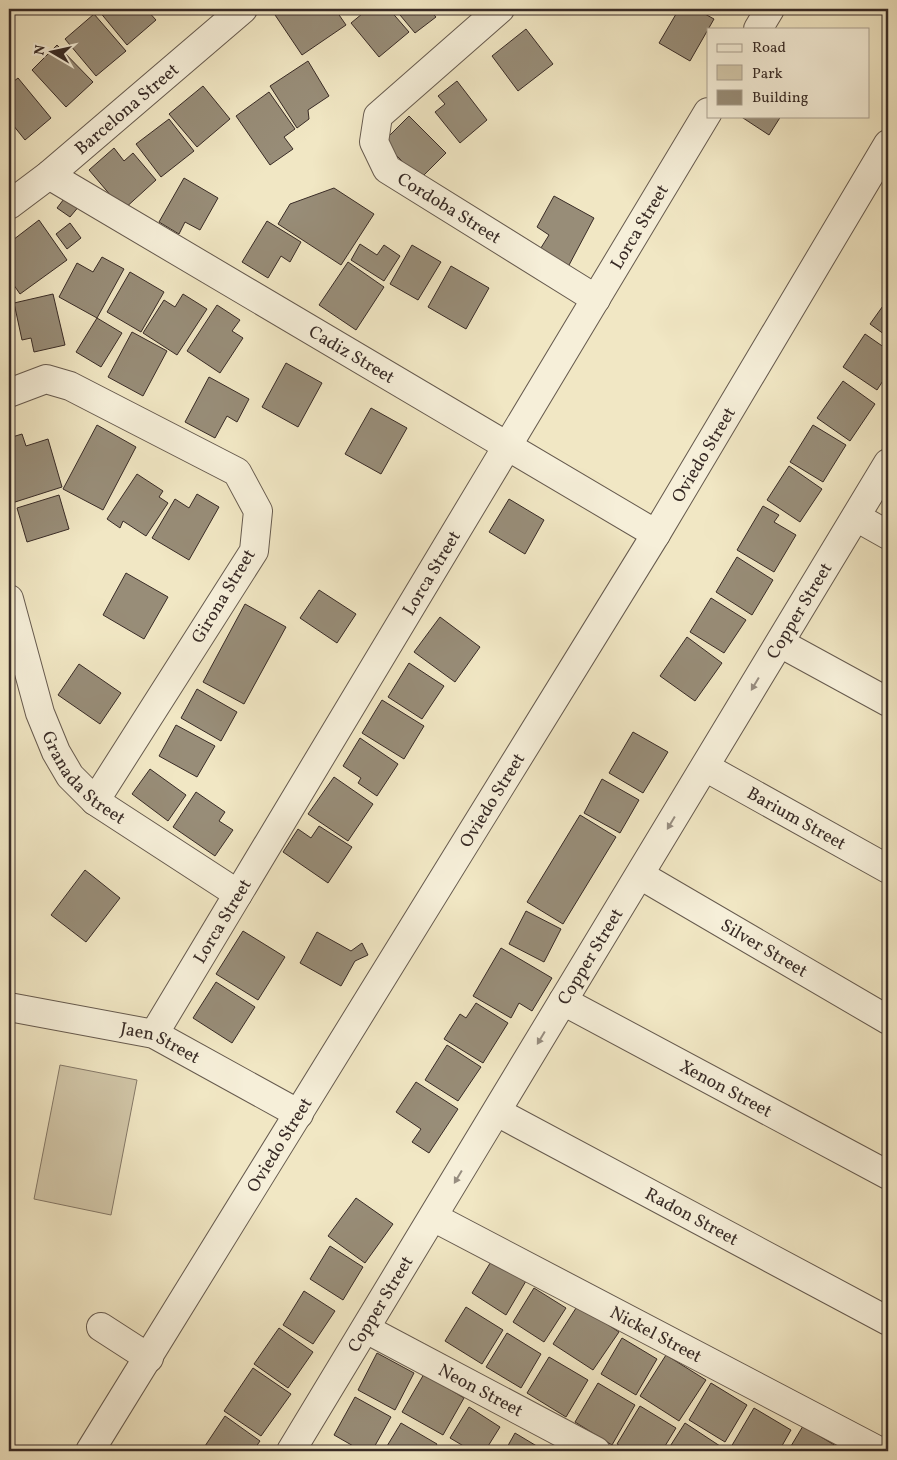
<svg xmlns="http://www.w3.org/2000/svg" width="897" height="1460" viewBox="0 0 897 1460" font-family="Vollkorn,serif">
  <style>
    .green { fill: #d2c7a9; stroke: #857968 }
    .building { fill: #988d78; stroke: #382b26 }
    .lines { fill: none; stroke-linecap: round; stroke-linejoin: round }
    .street-casing { stroke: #665a4e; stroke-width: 30 }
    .street { stroke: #f6efd9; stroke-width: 28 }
    .oneway { fill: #978d80 }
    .labels { text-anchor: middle; stroke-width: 4; stroke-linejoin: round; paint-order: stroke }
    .street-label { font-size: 18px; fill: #382b26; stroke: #f6efd9 }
  </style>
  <rect width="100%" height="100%" fill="#f1e7c4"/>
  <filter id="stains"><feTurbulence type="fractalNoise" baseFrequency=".004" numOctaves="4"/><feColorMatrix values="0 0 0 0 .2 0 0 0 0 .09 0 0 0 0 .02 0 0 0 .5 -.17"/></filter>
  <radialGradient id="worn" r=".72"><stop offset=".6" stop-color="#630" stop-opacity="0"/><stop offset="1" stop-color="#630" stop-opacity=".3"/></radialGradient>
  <!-- green -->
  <path class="green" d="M60,1065L137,1080L111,1215L34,1199Z"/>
  <!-- building -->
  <path class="building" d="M101,9H146L156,20L127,45L99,11Z
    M271,9H335L346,25L302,55Z
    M368,9H389L409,32L379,57L351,23Z
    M395,9H429L436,17L415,33Z
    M679,9H696L714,19L690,61L659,43Z
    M94,14L126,51L96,76L65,39Z
    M526,29L553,64L518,91L492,56Z
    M57,45L93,82L66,107L32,70Z
    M308,61L329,96L308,110L309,119L297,128L270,86Z
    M18,78L51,118L25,140L9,120V85Z
    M457,81L487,120L460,143L435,112L445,104L438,96Z
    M203,86L230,119L197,147L169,114Z
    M269,92L295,129L284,137L293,149L270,165L236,116Z
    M409,116L446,153L420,179L383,142Z
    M740,116H781L769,135Z
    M169,119L194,151L161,177L136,144Z
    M114,148L124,161L133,153L156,180L123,210L89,170Z
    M184,178L218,198L200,230L185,222L179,234L159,222Z
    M334,188L374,214L341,265L278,224L290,204Z
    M67,195L80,205L70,217L57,208Z
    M554,196L594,218L568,267L539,251L549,235L537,227Z
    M39,220L67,260L20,294L9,278V243Z
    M267,221L301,242L290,262L281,256L268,278L242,262Z
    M70,223L81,238L67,249L56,234Z
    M360,244L377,255L384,245L400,256L384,281L351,260Z
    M412,245L441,262L418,300L390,284Z
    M102,257L124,269L97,318L59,297L77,263L93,272Z
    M348,262L384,287L356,330L319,305Z
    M451,266L489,288L466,329L428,307Z
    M130,272L164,292L141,332L107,312Z
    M53,294L65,345L34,352L31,338L22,340L14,303Z
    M183,294L207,309L177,355L143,333L164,300L175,307Z
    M885,303L888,305V337L870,324Z
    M217,305L240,320L232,331L243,338L220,373L187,351Z
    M97,318L122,333L101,367L76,352Z
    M132,332L167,351L143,396L108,377Z
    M865,334L888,350V373L877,390L843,367Z
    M286,363L322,383L298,427L262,407Z
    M209,377L249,399L237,422L227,416L215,438L185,422Z
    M843,381L875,404L850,441L817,418Z
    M371,408L407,428L381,474L345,454Z
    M97,425L136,447L103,510L63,489Z
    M813,425L846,445L823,482L790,462Z
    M22,434L26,446L48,439L62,487L12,503L9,494V438Z
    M789,466L822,489L800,522L767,500Z
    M137,474L163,491L159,497L168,503L146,536L123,521L120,528L107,519Z
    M197,494L219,507L189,560L152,538L175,499L189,508Z
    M59,495L69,529L27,542L17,508Z
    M509,499L544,520L525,554L489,532Z
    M763,506L779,515L774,522L796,535L774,572L737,550Z
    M737,557L773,580L752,615L716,592Z
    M126,573L168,597L144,639L103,615Z
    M319,590L356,614L337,643L300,618Z
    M711,598L746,620L724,653L690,632Z
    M245,604L286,627L244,704L203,682Z
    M440,617L480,647L455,682L414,652Z
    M687,637L722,663L695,701L660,676Z
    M409,663L444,686L422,719L388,697Z
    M79,664L121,693L100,724L58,695Z
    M197,689L237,712L221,741L181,718Z
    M382,700L424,726L404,759L362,733Z
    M176,725L215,746L197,777L159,756Z
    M633,732L668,752L643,793L609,773Z
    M360,738L398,764L377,796L358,783L361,778L343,766Z
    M150,769L186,795L168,821L132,794Z
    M334,777L373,804L348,841L308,814Z
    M602,779L639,800L620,833L584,813Z
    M196,792L225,812L219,821L233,830L215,856L173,827Z
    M580,815L616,837L563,924L527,902Z
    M319,826L352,847L328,883L283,852L298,829L311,838Z
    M85,870L120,898L86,942L51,915Z
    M526,911L561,929L544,962L509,944Z
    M243,931L285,957L258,1000L216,974Z
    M317,932L351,951L362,943L368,955L355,961L341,986L300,963Z
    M501,948L552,978L532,1011L519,1003L511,1018L473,996Z
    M216,982L255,1007L232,1043L193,1018Z
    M476,1003L508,1023L483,1063L444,1039L460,1014L466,1018Z
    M447,1045L481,1067L458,1101L425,1080Z
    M416,1082L458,1109L429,1153L412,1142L421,1129L396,1112Z
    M356,1198L393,1224L365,1263L328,1236Z
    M330,1246L363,1267L343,1300L310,1279Z
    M492,1260L526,1281L506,1315L472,1293Z
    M534,1288L566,1308L544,1342L513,1322Z
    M304,1291L335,1311L313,1344L283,1325Z
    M578,1305L619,1332L593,1370L553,1344Z
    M466,1307L503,1330L482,1364L445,1341Z
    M279,1328L313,1352L288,1388L254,1364Z
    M507,1333L541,1354L521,1388L486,1367Z
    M622,1338L657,1359L636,1395L601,1374Z
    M377,1353L414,1373L395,1410L358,1390Z
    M666,1355L706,1380L679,1421L640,1396Z
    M549,1357L588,1380L566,1417L527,1393Z
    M253,1368L291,1394L261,1436L224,1411Z
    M424,1374L464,1398L443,1435L402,1412Z
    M598,1383L635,1405L612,1445L575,1422Z
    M711,1383L747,1405L725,1442L689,1420Z
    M355,1397L391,1417L372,1451H362L334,1435Z
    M640,1406L676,1428L662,1451H629L617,1444Z
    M469,1407L500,1427L485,1451H472L450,1438Z
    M754,1408L791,1430L779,1451H738L731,1447Z
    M225,1416L260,1441L253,1451H206L203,1449Z
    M401,1423L437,1444L433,1451H384Z
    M685,1423L723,1448L721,1451H667Z
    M803,1426L841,1449L840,1451H788Z
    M515,1433L545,1451H505Z"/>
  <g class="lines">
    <!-- street casing -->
    <g class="street-casing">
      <g id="street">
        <path id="s1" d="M500,9L378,116L374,142L387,169L596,299"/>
        <path d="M758,29L770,9"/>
        <path id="s2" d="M49,175L656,534"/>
        <path id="s3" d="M9,205L49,175L243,9"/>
        <path d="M9,393L46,379L70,386L237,472L258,511L254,551L95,801"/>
        <path d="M856,517L888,535"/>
        <path id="s4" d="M9,599L40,713L56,752L70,776L95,801L238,894"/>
        <path d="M780,643L888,702"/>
        <path id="s5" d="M705,767L888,869"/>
        <path id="s6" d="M640,875L888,1020"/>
        <path id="s7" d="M563,1001L888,1175"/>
        <path id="s8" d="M9,1007L154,1034L299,1114"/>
        <path id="s9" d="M154,1034L708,112"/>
        <path id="s10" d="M497,1112L888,1321"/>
        <path id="s11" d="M433,1217L879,1451"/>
        <path d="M101,1327L149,1358"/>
        <path id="s12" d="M366,1329L596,1451"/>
        <path id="s13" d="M90,1451L656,534L888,144"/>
        <path id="s14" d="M291,1451L888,463"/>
      </g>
    </g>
    <!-- street -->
    <use href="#street" class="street"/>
  </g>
  <!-- one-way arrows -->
  <defs><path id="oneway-solid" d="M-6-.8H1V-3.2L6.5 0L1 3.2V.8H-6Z" transform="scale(1.25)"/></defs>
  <g class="oneway">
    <use href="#oneway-solid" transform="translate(755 684) rotate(121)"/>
    <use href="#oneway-solid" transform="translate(671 823) rotate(121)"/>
    <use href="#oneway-solid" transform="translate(541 1038) rotate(121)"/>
    <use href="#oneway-solid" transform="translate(458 1177) rotate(121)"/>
  </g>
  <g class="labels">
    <!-- street labels -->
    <g class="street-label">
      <text dy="6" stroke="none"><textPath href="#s3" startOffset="152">Barcelona Street</textPath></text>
      <text dy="6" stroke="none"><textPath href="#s1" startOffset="292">Cordoba Street</textPath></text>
      <text dy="6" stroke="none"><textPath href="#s9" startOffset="942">Lorca Street</textPath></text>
      <text dy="6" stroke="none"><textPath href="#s2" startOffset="352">Cadiz Street</textPath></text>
      <text dy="6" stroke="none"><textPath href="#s13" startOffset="1170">Oviedo Street</textPath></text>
      <text dy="6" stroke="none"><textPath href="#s9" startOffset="538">Lorca Street</textPath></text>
      <text transform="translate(223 596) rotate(-59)" y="6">Girona Street</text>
      <text dy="6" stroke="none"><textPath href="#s14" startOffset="982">Copper Street</textPath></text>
      <text dy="6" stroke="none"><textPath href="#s4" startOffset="198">Granada Street</textPath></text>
      <text dy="6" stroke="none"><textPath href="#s13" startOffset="765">Oviedo Street</textPath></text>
      <text dy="6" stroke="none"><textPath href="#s5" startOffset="105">Barium Street</textPath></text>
      <text dy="6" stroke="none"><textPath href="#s9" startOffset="132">Lorca Street</textPath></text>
      <text dy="6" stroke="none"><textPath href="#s6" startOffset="144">Silver Street</textPath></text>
      <text dy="6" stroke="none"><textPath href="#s14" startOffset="578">Copper Street</textPath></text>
      <text dy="6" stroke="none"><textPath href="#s8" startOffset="156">Jaen Street</textPath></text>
      <text dy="6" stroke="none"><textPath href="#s7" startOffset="185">Xenon Street</textPath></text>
      <text dy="6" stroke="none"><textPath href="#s13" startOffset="360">Oviedo Street</textPath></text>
      <text dy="6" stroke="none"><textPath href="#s10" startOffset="221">Radon Street</textPath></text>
      <text dy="6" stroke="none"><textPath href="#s14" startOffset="172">Copper Street</textPath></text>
      <text dy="6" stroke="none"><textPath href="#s11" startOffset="252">Nickel Street</textPath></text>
      <text dy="6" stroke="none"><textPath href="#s12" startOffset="130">Neon Street</textPath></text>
    </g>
  </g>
  <!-- margin -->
  <rect width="897" height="1460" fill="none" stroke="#f1e7c4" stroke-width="30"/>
  <rect x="10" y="10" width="877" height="1440" fill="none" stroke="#382b26" stroke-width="2.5"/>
  <rect x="15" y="15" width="867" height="1430" fill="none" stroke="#382b26"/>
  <!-- legend -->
  <rect x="707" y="28" width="162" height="90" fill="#f6efd9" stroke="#aaa191"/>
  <rect x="717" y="44" width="25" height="8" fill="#f6efd9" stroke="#aaa191"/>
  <text x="752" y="52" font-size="15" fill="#382b26">Road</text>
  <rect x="717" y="65" width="25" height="15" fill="#d2c7a9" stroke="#aaa191"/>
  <text x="752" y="78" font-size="15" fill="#382b26">Park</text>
  <rect x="717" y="90" width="25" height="15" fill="#988d78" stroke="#aaa191"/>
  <text x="752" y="102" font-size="15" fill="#382b26">Building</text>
  <!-- north arrow -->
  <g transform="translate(52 52) rotate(279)" stroke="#f6efd9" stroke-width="4" paint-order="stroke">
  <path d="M0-4L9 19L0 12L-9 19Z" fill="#382b26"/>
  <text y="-8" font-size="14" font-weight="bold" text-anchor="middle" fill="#382b26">N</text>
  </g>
  <rect width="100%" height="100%" filter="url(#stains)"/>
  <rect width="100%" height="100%" fill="url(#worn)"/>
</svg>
